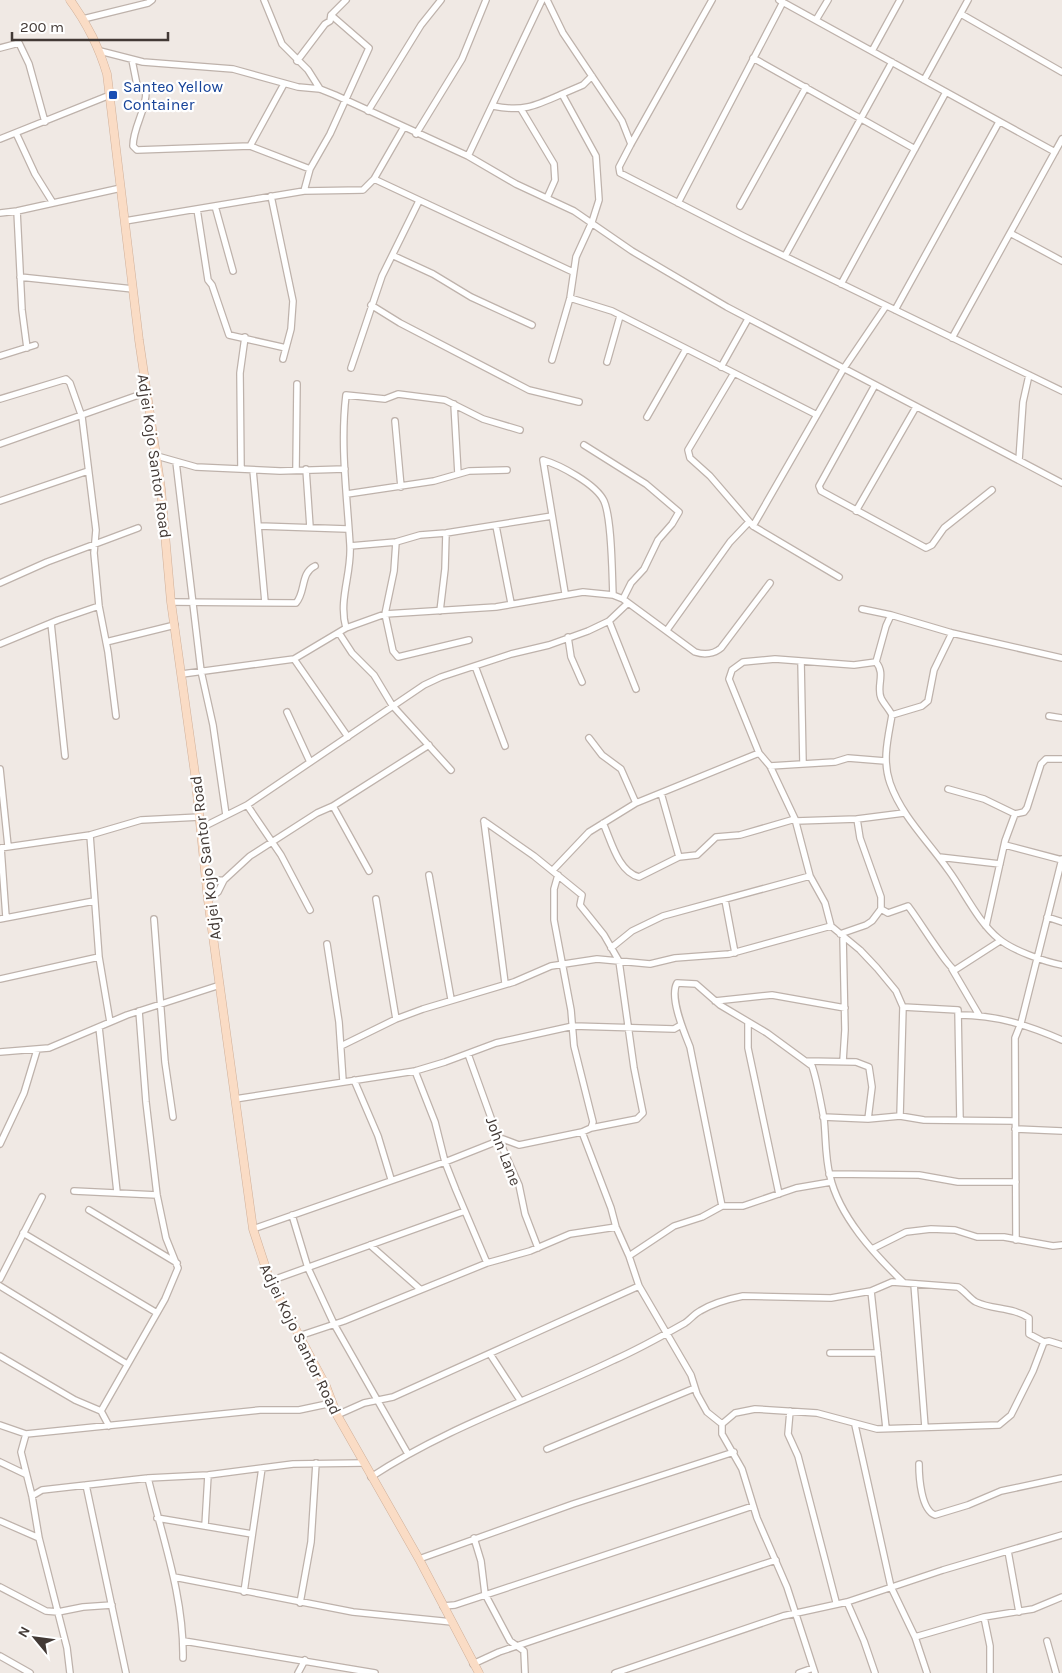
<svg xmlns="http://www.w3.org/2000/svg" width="1062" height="1673" viewBox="0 0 1062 1673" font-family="Karla,sans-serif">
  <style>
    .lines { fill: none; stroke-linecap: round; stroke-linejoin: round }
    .street-casing { stroke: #beb2ab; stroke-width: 8 }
    .secondary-casing { stroke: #d0b09a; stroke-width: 9 }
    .street { stroke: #fff; stroke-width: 5.5 }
    .secondary { stroke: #fadcc5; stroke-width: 8 }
    .transit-dot { fill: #1a4fb4; stroke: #fff; stroke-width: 2 }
    .labels { text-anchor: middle; stroke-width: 4.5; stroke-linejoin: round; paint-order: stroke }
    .transit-label { font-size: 16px; fill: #164399; stroke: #fff; text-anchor: start }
    .street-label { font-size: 16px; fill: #423935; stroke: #fff }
  </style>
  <rect width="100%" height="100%" fill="#f0e9e4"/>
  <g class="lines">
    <!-- street casing -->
    <g class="street-casing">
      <path id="street" d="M264,0L282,44L308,70L320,89
        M547,0L563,33L622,121L631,144
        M712,0L631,144L619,167L620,173L743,236L1062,391
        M779,0L1055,152
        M961,14L1062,72
        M331,15L346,0
        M83,19L148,3L152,0
        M816,20L828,0
        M0,48L19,43L29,64L45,122
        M100,51L143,62L233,69L298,87L320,89L335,95L468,156L516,184L574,211L632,251L727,307L1062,483
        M872,51L900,0
        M753,58L915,149
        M132,60L137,85L146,92C146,111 133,127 133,146L137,150L250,146L310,169L304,191
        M297,61L325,24L330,21L331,15L369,48L330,134L310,169
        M924,80L968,0
        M562,94L583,85L592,76
        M493,106C523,112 535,106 562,94L596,156L599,200L592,222L576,257L570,298L552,360
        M521,109L554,164L555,180L547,198
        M368,111L421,25L441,0
        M16,133L35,174L53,203
        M416,134L462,59L486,0
        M0,139L110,95
        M250,146L284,84
        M468,156L542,0
        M374,179L573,272
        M271,196L293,301L291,329L283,359
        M678,203L783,2
        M215,206L233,271
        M740,206L806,87
        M197,209L208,280L212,285L229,335L286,348
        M17,211L22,310L27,348
        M0,213L17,211L121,188
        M125,221L304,191L363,190L374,179L404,127
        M1010,233L1062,261
        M394,256L433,274L471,297L532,325
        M785,256L892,62
        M20,277L133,289
        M841,284L946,92
        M570,298L612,311L817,415
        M371,305L400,323L529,390L579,402
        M895,310L999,122
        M952,338L1062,139
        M0,356L35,345
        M607,362L620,316
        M721,367L748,319
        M351,368L382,276L419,201
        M734,373L688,450L690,458L710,476L753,526L839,577
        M875,385L819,486L821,491L926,548L932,545L944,528L992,490
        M0,399L66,379L70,383L82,417L96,530L94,553L99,606L108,652L116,716
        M454,404L458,474
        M647,417L686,349
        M395,421L401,487
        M0,444L147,392
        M584,445L646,484L679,512L672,524L658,540L644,569L631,583L623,599
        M157,456L196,467L280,471L345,469
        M1019,460L1023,402L1029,375
        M176,462L201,671L213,725L226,815
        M241,469L240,373L245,337
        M306,469L310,527
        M253,470L265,602
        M296,470L297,384
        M347,494L434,481L469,471L507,470
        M0,501L88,471
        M856,511L916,407
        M259,526L347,529
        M496,526L511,603
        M753,526L844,368L886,306
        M350,546L396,542
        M0,583L47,562L138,528
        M565,593L543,460C560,465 596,484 604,501C612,519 612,574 613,595
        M171,602L296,603C306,592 300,573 315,566
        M862,609L891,615
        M440,611L445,569L446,533
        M609,621L636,689
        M51,623L65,756
        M346,628C338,600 352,573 350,545C347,495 340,445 346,395L385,399L398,394L445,400L483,419L520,430
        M667,630L730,542L749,522
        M339,633L352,653L374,675L392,705L451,770
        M568,637L571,657L582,682
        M469,640L398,657L393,651L385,614L394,571L396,542L420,535L446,533L552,516
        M106,642L175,625
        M0,644L58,620L99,606
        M294,659L348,737
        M801,661L803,763
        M876,662C886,674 876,686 881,698C884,704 889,709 892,715C888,738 882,760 890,783C902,817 929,842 949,871C965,893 978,922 999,939C1012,950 1045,962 1062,965
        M475,666L505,746
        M182,674L294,659L346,628L385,614L496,607L583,592L613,595L623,599L695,652C704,655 714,654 721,648L770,583
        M287,712L310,762
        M892,715L922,706L928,701L934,670L952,633
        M1049,716L1062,718
        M589,738L602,755L621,769L636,803
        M770,766L835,762L848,758L885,761
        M0,769L8,846
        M948,789L984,799L1015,814
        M661,793L679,857
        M247,805L281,855L310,910
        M333,806L429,745
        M484,821L534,856L582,895L580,905L604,935L619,961L634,1068L643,1113L637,1119L591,1128
        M484,821L505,983
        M796,821L857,819L904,813
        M603,823C611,840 618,872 639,877L679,857L697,855L716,837L740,835L795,819
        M201,828L247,805L424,685L441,677L511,654L549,645L588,631L609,621L628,603
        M90,835L99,957L110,1022
        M1005,845L1062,860
        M0,848L90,835L141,820L200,817
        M1,848L6,917
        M939,857L1000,864
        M553,870L589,832L636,803L759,753
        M429,875L451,999
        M206,881L224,880
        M376,899L396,1019
        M208,900L218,892L224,880L250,856L317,813L333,806L369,871
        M725,900L735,953
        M881,909L888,913L908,906C917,917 948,968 955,970L1000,941
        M1047,917L1062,922
        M0,919L94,901
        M154,919L165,1062L173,1117
        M986,926L1005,841L1015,814L1024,812L1027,808L1041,764L1046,759H1062
        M840,934L866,925L872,921L881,909V897L860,838L857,819
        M327,944L339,1022L343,1081
        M611,948L632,931L663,916L810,876
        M952,969L979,1015
        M0,979L99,957
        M715,1001L772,995L845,1008
        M903,1007L958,1010L960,1120
        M959,1015C996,1015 1028,1025 1062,1040
        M748,1022V1048L779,1194
        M99,1027L117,1192
        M341,1046L396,1019L423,1009L514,982L551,966L597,959L650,964L675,958L729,954L831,926
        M0,1052L49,1048L127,1015L220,985
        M468,1054L499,1140L519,1185L525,1214L538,1248
        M806,1061L856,1062L869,1067L872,1087L868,1119
        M843,1061L845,1030L843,936
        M415,1071L435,1122L445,1162L456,1190L487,1263
        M354,1080L378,1136L391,1179
        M235,1099L415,1071L445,1062L496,1043L573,1026L674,1029L681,1025
        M900,1116L903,1007L896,991L877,968L860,950L831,926L825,903L810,876L795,819L770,766L759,753L729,679L732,670L743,662L775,659L854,665L876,662L886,626L891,615L952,633L1062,658
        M823,1117L868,1119L900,1116L924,1120L1014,1121
        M1015,1129L1062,1131
        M582,1132L611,1208L616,1227L629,1256
        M0,1144L24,1093L37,1050
        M829,1174L919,1175L958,1182H1016
        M74,1191L157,1195
        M722,1206L690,1047C684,1032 669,997 677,983L696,984L720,1005L767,1033L812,1066C817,1080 821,1104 824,1119C826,1138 825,1157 830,1176C839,1216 874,1254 903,1282
        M89,1210L177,1263
        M292,1215L308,1268L334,1324L408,1454
        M253,1229L445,1162L503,1139L519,1145L582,1132L591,1128L593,1122L574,1046L571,1010L554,920V889L558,875
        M23,1233L157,1313
        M1016,1240L1015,1038L1021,1023L1062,859
        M370,1245L420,1289
        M872,1249L906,1232L931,1229L955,1230L977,1237H1004L1053,1246L1062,1245
        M0,1279L42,1197
        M270,1281L465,1211
        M914,1284L925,1427
        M0,1286L127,1364
        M871,1291L886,1428
        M299,1336L344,1321L487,1263L530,1251L570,1234L616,1227
        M1044,1342L1049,1341L1062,1345
        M830,1353H878
        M490,1354L520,1400
        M0,1356L75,1400L101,1411L109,1426
        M101,1411L165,1299L178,1268L166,1238L157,1195L146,1102L139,1011
        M790,1411L788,1434L798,1456L836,1602
        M337,1415L364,1403L393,1397L639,1286
        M0,1425L26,1434L260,1410H299L332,1403
        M855,1425L891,1587L915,1637L927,1673
        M26,1434L21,1452L32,1496L39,1538L67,1648L70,1673
        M547,1449L695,1388
        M0,1462L25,1474
        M919,1464C919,1477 921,1510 935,1515L968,1505L1001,1491L1062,1478
        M371,1477C447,1427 533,1399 614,1360C639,1349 662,1336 685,1323C690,1320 694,1314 700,1311C713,1303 728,1299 743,1296L831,1298L871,1291L892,1282L958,1287C965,1291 970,1299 976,1302C993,1310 1013,1307 1029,1318V1334L1044,1342L1033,1371L1011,1415L999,1425L877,1429L817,1413L755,1409L735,1413L722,1424
        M148,1478C162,1537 184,1596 183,1658
        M86,1485L126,1673
        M32,1496L42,1490L148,1478L208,1475L293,1464L363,1463
        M157,1518L252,1534
        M0,1521L39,1538
        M205,1526L208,1475
        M474,1538L481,1561L485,1594L510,1641L524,1651L525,1673
        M1008,1551L1019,1612
        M419,1559L573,1504L734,1452
        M174,1577L353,1612L452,1622
        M0,1587L46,1611L58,1612L83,1607L112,1605
        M244,1592L262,1468
        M847,1602L864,1641L875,1673
        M300,1603L311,1542L316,1463
        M443,1606L455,1605L753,1506
        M984,1617L990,1646V1673
        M915,1637L984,1617L1033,1609L1062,1597
        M184,1641L375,1673
        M1047,1641L1056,1673
        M0,1656L30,1673
        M473,1664L499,1652L555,1633L776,1560
        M298,1673L305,1660
        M615,1673L783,1616L847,1602L943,1570L1062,1535
        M799,1673L813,1668
        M815,1673L787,1587L757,1518L742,1469L722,1434V1424L707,1412L697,1394L691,1375L639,1286L629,1256L674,1226L702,1217L722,1206H743L796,1188L831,1182"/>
    </g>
    <!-- secondary casing -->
    <g class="secondary-casing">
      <path id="secondary" d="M70,0C87,23 99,47 107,74L139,340L161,489L171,602L195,774L208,900L253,1229L270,1281L326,1386L337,1415L419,1559L479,1673"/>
    </g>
    <!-- street -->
    <use href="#street" class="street"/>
    <!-- secondary -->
    <use href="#secondary" class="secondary"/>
  </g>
  <!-- markers -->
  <rect class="transit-dot" x="108" y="90" width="10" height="10" rx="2.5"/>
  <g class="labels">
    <!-- transit labels -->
    <g class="transit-label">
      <text x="123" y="92">Santeo Yellow<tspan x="123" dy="18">Container</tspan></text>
    </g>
    <!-- street labels -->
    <g class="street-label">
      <text transform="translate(155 456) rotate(82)" y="6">Adjei Kojo Santor Road</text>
      <text transform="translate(205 858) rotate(-97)" y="6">Adjei Kojo Santor Road</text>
      <text transform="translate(504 1151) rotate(69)" y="6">John Lane</text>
      <text transform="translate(301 1339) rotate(64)" y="6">Adjei Kojo Santor Road</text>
    </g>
  </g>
  <!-- north arrow -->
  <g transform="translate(35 1638) rotate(299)" stroke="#ffffff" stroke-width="4" paint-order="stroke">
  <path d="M0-4L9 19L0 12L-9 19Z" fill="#423935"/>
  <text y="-8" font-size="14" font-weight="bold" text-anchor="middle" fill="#423935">N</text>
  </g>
  <!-- scale -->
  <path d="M12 32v8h156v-8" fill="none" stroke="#423935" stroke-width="2.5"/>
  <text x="20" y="32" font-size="15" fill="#423935" stroke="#ffffff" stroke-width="4" paint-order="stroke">200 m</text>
</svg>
